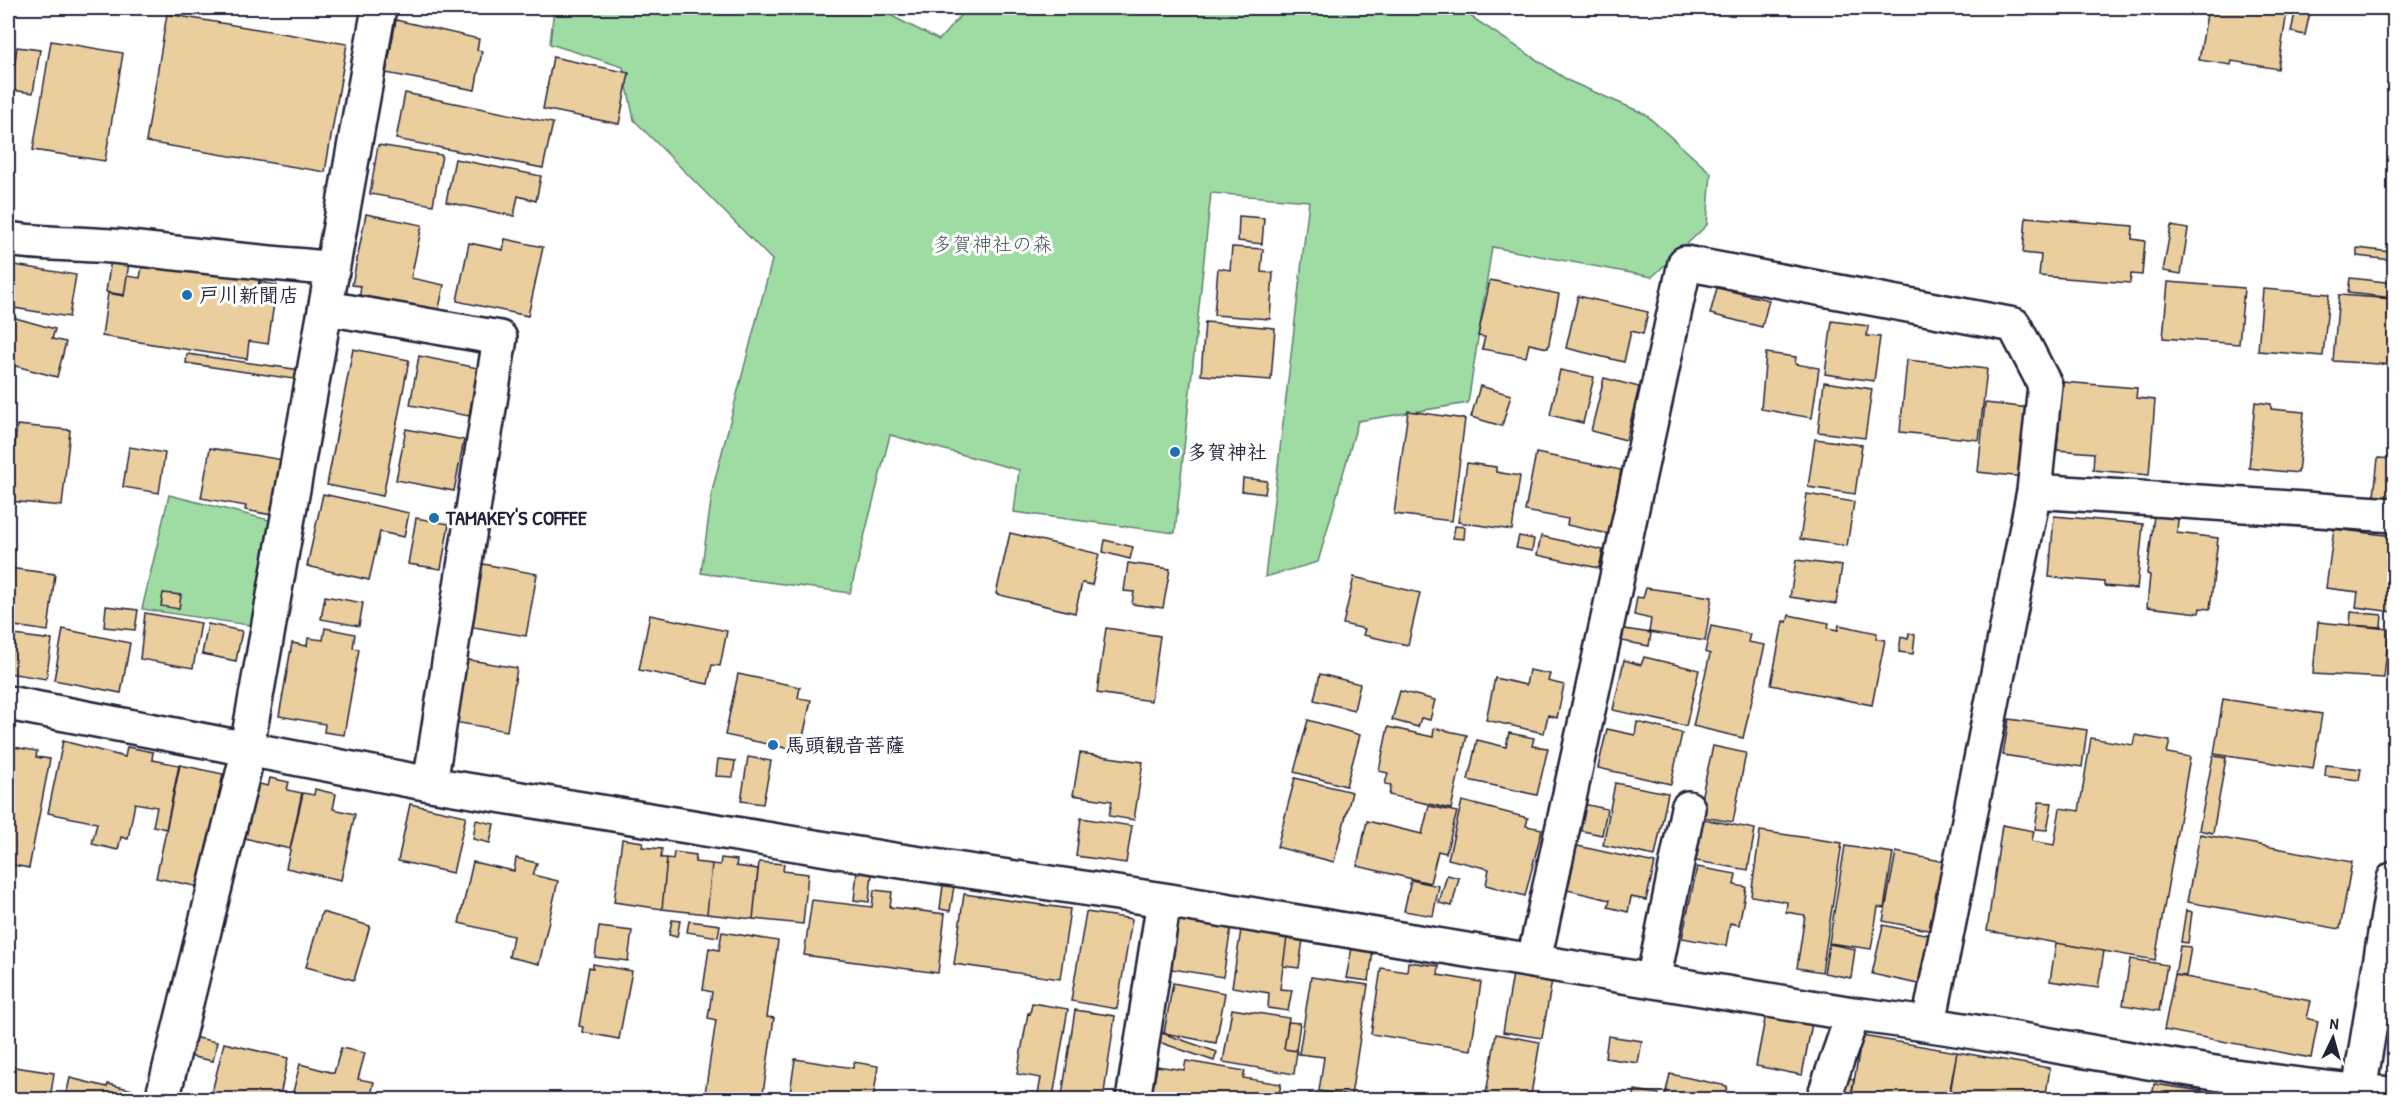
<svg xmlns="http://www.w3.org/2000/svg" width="2402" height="1107" viewBox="0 0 2402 1107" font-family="'Patrick Hand','Klee One',sans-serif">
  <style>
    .green { fill: #9fdca3; stroke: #607f6f; stroke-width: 1.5 }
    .building { fill: #eace9e; stroke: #22223b; stroke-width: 1.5 }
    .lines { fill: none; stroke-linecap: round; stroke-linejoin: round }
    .minor-casing { stroke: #22223b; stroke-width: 38 }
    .minor { stroke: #fff; stroke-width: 33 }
    .poi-dot { fill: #1f6fb2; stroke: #fff; stroke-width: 2 }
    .labels { text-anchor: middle; stroke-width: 6; stroke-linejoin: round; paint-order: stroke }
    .park-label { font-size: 20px; fill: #485a5a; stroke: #fff }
    .poi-label { font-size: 20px; font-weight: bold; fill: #22223b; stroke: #fff; text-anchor: start }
  </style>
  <rect width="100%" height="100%" fill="#fff"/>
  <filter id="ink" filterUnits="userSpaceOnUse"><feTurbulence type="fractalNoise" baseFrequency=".0167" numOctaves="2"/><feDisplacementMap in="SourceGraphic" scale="12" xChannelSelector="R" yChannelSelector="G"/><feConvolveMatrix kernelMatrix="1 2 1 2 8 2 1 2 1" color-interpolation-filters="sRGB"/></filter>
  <g filter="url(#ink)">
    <!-- green -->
    <path class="green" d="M554,8H876L939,40L967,8H1458L1569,81L1645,114L1711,173L1707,225L1652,277L1492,247L1468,403L1358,421L1318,562L1265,577L1309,201L1211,193L1175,533L1014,512L1019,470L890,435L850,593L701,573L713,487L772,260L634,120L623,67L550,44Z
      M169,495L277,522L255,626L142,609Z"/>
    <!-- building -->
    <path class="building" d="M2208,8H2261L2287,12L2278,69L2232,61L2231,65L2199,60Z
      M2296,8H2311L2305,35L2291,32Z
      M167,14L347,44L325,172L146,142Z
      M396,20L479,39L477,50L482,51L475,90L386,73Z
      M51,41L123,53L105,161L33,150Z
      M17,47L40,50L33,93L11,90Z
      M553,57L629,73L619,124L543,109Z
      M405,93L553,123L543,168L396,139Z
      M378,145L442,155L433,205L370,194Z
      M455,159L541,176L536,201L518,196L514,216L446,202Z
      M366,214L422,225L411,278L444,285L438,313L358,306L361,286L352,285Z
      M1239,216L1264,218L1262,244L1238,241Z
      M2026,217L2133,226L2132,239L2145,241L2142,275L2131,274L2130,283L2039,276L2041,255L2023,253Z
      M2171,226L2188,229L2181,274L2163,271Z
      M505,239L543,247L528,316L457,301L469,243L503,250Z
      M1232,247L1263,249L1261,272L1273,273L1270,319L1214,315L1218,268L1230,270Z
      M2357,248L2391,252V260L2357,256Z
      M144,255L260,274L257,295L275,297L268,344L249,341L247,359L102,336L108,293L124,296L127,276L140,278Z
      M111,260L129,263L124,295L106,292Z
      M8,264L76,275L69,317L8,307Z
      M2350,278L2394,283V298L2348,293Z
      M1490,280L1559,294L1548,348L1529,344L1526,357L1482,349L1485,337L1478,336Z
      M260,282L277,285L276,297L257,294Z
      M2168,282L2244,288L2239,344L2163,338Z
      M1717,288L1769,300L1762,327L1710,314Z
      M2263,289L2329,294L2323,356L2258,351Z
      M2339,295L2394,299V365L2333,361Z
      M1578,296L1648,312L1643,334L1631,331L1624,362L1566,348Z
      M8,316L55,329L52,339L66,342L57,377L8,364Z
      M1832,321L1868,326L1867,336L1880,337L1874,381L1825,374Z
      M1205,322L1275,328L1271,380L1201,375Z
      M353,349L409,360L383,496L327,485Z
      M1766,353L1796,357L1795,364L1819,368L1812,418L1761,409Z
      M187,354L308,371L307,381L186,363Z
      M419,356L478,368L469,416L410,405Z
      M1907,360L1987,369L1979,440L1900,432Z
      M1560,370L1594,377L1583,423L1550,415Z
      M1604,378L1639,387L1626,440L1591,431Z
      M1824,382L1872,389L1865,438L1818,432Z
      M2062,382L2137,388L2136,398L2155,400L2149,475L2093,470L2094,453L2057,450Z
      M1480,386L1511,395L1502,426L1471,417Z
      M2255,402L2271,404V409L2304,412L2298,473L2249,468Z
      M1985,403L2030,408L2023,477L1978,472Z
      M1408,411L1465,419L1452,521L1394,514Z
      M17,425L70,430L62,506L9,501Z
      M406,429L464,440L454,491L396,480Z
      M1815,439L1862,445L1855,494L1808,487Z
      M129,447L165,453L159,493L123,487Z
      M210,448L289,461L283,517L245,510L246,506L201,498Z
      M1536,453L1621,470L1609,534L1567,525L1568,519L1525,511Z
      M2378,458L2394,459L2392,498L2374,496Z
      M1467,463L1496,467V472L1520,476L1512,530L1458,522Z
      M1243,478L1267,481L1265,494L1242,491Z
      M323,494L409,513L404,537L380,532L369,580L307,566Z
      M1807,494L1854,502L1847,546L1800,539Z
      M2154,515L2178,518L2177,533L2218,538L2210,609L2200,608L2199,613L2147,607L2150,575L2147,574Z
      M2054,516L2143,524L2137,589L2104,586V582L2049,577Z
      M416,518L449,524L441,569L408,564Z
      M1455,526L1465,527L1464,539L1453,538Z
      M2334,529L2394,536L2393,612L2356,607L2358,592L2326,588Z
      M1010,533L1099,554L1092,585L1082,583L1075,613L996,594Z
      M1519,536L1534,539L1532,551L1516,548Z
      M1541,536L1603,550L1599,568L1537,555Z
      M1105,540L1133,547L1130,559L1103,552Z
      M1796,560L1842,566L1836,604L1790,597Z
      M478,563L537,574L526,636L467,626Z
      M1128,563L1170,569L1163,608L1132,604L1134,592L1124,591Z
      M8,568L55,574L48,631L8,625Z
      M1354,577L1420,593L1408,645L1363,635L1365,629L1343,624Z
      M1646,588L1712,597L1705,641L1649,632L1651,619L1634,615L1637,597L1643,598Z
      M163,593L181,595L179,609L161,606Z
      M325,596L363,603L359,626L321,619Z
      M106,606L138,610L135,630L104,627Z
      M2351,612L2382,615L2381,627L2350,625Z
      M145,613L201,623L193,668L140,659Z
      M650,615L727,631L720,666L712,665L708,684L639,670Z
      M1789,615L1829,623L1828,628L1838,630L1839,625L1877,633L1876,639L1885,640L1872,705L1771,685L1783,621L1787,622Z
      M2318,622L2389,629L2384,678L2313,674Z
      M208,624L242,631L236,661L202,654Z
      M1711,626L1750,634L1748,642L1765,645L1743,738L1693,726L1710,654L1705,652Z
      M325,628L355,634L353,648L359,649L344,735L324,732L325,724L279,716L292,643L307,646L308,638L323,640Z
      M1106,628L1160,636L1151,701L1097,693Z
      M63,629L130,643L121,693L54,680Z
      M1624,629L1651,633L1649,646L1622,641Z
      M1909,633L1915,635L1913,654L1899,652L1901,637L1908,639Z
      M14,635L52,640L46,679L8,673Z
      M1644,657L1699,670L1686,726L1613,710L1624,660L1641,665Z
      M458,658L517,668L507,731L448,721Z
      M1529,670L1550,674L1548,681L1564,685L1557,718L1548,715L1544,733L1486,720L1495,678L1526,685Z
      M738,674L800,687L798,698L811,700L800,751L725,735Z
      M1320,674L1360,684L1354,710L1314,700Z
      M1400,691L1435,700L1430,720L1421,718L1418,727L1392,720Z
      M2223,699L2322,714L2313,769L2214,754Z
      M2009,719L2087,730L2082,767L2003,755Z
      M1308,720L1360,735L1346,786L1294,772Z
      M1637,722L1682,733L1671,784L1598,768L1607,729L1635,735Z
      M1388,727L1433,737L1434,728L1467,735L1451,809L1389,795L1391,785L1385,784L1388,773L1379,771Z
      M1509,733L1534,738L1532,746L1548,748L1537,795L1468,780L1477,740L1506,747Z
      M2135,735L2170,741L2167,753L2190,757L2155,960L1987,931L2002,825L2034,831L2032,841L2054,845L2060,808L2079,811L2091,738L2133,745Z
      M63,741L125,757L127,747L153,752L152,760L179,765L166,829L153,826L157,807L135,803L128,839L121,837L118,850L92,844L97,823L48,813Z
      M8,746L37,751L36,757L50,759L29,868L8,864V843L12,818L8,817Z
      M1713,746L1746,753L1733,822L1697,816Z
      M1080,753L1143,762L1134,820L1109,816L1112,801L1073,795Z
      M2213,756L2226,758L2213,833L2199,830Z
      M748,757L771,761L763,804L741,801Z
      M718,759L735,761L733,777L716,776Z
      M180,765L223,774L200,887L156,878Z
      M2326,765L2361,769L2359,780L2325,776Z
      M270,778L289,782L287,790L302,793L290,849L236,836L247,781L268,786Z
      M1295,778L1352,792L1334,862L1277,847Z
      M1615,783L1668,793L1655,856L1603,845Z
      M315,789L336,794L333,809L355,814L341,880L286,868L303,793L314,795Z
      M1462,801L1528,818L1526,826L1542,829L1525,896L1486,885L1489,869L1448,859Z
      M2039,802L2052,803L2047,830L2035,829Z
      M410,804L466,816L453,873L398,861Z
      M1583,804L1607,809L1602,835L1578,830Z
      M1429,806L1457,812L1446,853L1438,851L1430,883L1357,866L1367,821L1422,834Z
      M1081,818L1132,826L1126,863L1076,856Z
      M1703,819L1755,829L1748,870L1696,861Z
      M476,820L494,824L490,843L473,839Z
      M1760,831L1842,843L1822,972L1797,968L1805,915L1786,912L1787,902L1751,896Z
      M2200,834L2352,862L2340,929L2187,902Z
      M622,839L643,842L642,847L662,849L661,858H667L662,909L614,902Z
      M1573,845L1655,863L1646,900L1631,897L1628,912L1608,907L1610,900L1563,889Z
      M1845,846L1893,853L1884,908L1878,907L1871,949L1829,943Z
      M674,852L696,855L695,862L712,864L707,914L662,909L667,858L673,859Z
      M1896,852L1951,863L1938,932L1883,921Z
      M516,858L537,863L533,875L558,881L539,964L509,957L513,936L459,923L473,862L514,871Z
      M721,858L737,860L736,866L758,869L753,919L707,914L712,864L720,865Z
      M759,862L784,864L783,871L808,874L803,924L753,919Z
      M1697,867L1736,874L1734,885L1746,887L1739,925L1730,923L1726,946L1682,938Z
      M857,872L872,874L869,902L854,900Z
      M1447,875L1459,878L1452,906L1439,903Z
      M1411,880L1439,886L1433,916L1404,911Z
      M943,885L954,886L950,911L940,909Z
      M874,890L892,892L890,907L945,914L938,973L804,955L812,900L872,907Z
      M964,894L1070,909L1060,979L954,964Z
      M2186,910L2192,912L2188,943L2181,942Z
      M322,912L370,926L354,980L306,967Z
      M1086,912L1132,919L1117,1009L1071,1001Z
      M672,920L680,921L677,937L669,935Z
      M1173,920L1231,928L1223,977L1165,968Z
      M689,921L720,925L718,937L687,932Z
      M1883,925L1929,935L1918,984L1872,974Z
      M599,927L632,931L628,961L595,957Z
      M1241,930L1287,937L1280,989L1292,990L1288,1011L1268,1008L1269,993L1232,987Z
      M722,932L778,941L767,1017L774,1018L762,1100H704L716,1020L708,1018L712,992L703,990L709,948L719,950Z
      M1287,937L1303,939L1299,968L1283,966Z
      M2056,943L2104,951L2098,988L2050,981Z
      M1829,944L1855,949L1851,978L1824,973Z
      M2180,946L2191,947L2186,976L2175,975Z
      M1352,948L1373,951L1369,981L1346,978Z
      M2130,959L2167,965L2159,1011L2123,1005Z
      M1408,962L1439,966L1438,975L1481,982L1471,1050L1371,1034L1381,968L1407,972Z
      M593,964L632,971L619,1039L582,1032L583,1027L579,1026L589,967L593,968Z
      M1513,974L1552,980L1542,1038L1503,1032Z
      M2175,975L2311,1001L2307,1018L2318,1021L2311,1058L2164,1030Z
      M1311,977L1368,985L1351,1096L1319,1091L1324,1057L1299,1054Z
      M1173,983L1225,993L1216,1043L1164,1033Z
      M1032,1003L1068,1009L1053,1097L1038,1094L1041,1078L1017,1074L1028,1013L1030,1014Z
      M1232,1009L1289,1018L1284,1049L1297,1051L1294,1074L1223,1062Z
      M1075,1010L1115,1016L1103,1100L1062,1096Z
      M1766,1014L1812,1023L1802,1075L1756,1066Z
      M1288,1022L1300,1023L1296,1051L1284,1049Z
      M2394,1027V1054H2390Z
      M1156,1031L1217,1052L1214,1061L1153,1040Z
      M1496,1034L1540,1042L1530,1100H1485Z
      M188,1036L217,1042L213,1061L184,1055Z
      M1608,1036L1642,1041L1638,1063L1605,1058Z
      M1862,1036L1957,1052L1948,1100H1889L1852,1093Z
      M224,1043L288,1058L279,1100H226L211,1096Z
      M341,1048L365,1053L358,1079L374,1082L370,1100H291L300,1064L334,1073Z
      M1957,1052L2050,1068L2045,1100H1949Z
      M795,1059L853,1068L854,1062L878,1066L873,1100H789Z
      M1186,1061L1245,1071L1243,1078L1281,1084L1278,1100H1151L1157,1066L1184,1070Z
      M8,1066L54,1073L50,1100H8Z
      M1670,1074L1727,1086L1724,1100H1664Z
      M1842,1077L1854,1079L1850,1100H1838Z
      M70,1078L107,1087L108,1084L145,1093L144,1100H65Z
      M2154,1084L2202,1091L2201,1100H2152Z
      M1635,1090L1659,1094L1658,1100H1633Z
      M1309,1093L1348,1100H1309Z"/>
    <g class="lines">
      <!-- minor casing -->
      <g class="minor-casing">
        <path id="minor" d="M8,239C46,245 83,243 122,247C192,255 261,263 331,268
          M327,308L500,338L430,784
          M2034,491L2394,515
          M8,703L430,784L894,860L1164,900L1853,1014C2034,1036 2212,1082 2394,1094
          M1534,960L1685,263L2014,325L2045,385L2034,491L1929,1023
          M1653,981L1688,808
          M2359,1091L2394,879
          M162,1100L249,749L248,741L379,8
          M1133,1100L1164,900
          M1823,1100L1853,1014"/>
      </g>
      <!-- minor -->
      <use href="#minor" class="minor"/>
    </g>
  </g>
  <!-- markers -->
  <g class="poi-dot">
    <circle cx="187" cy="295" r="6"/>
    <circle cx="1175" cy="452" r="6"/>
    <circle cx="434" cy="518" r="6"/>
    <circle cx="773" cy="745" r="6"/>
  </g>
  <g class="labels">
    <!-- park labels -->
    <g class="park-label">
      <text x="992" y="251">多賀神社の森</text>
    </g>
    <!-- poi labels -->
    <g class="poi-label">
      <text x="199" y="302">戸川新聞店</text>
      <text x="1187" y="459">多賀神社</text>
      <text x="446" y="525">TAMAKEY'S COFFEE</text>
      <text x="785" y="752">馬頭観音菩薩</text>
    </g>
  </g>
  <!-- margin -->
  <rect width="2402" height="1107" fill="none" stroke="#fff" stroke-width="30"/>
  <rect x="15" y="15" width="2372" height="1077" fill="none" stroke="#22223b" stroke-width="2" filter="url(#ink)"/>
  <!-- north arrow -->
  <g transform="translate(2333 1038) rotate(5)" stroke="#ffffff" stroke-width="4.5" paint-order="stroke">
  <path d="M0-4.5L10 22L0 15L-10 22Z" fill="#22223b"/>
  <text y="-9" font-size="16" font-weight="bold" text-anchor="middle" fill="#22223b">N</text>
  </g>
</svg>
